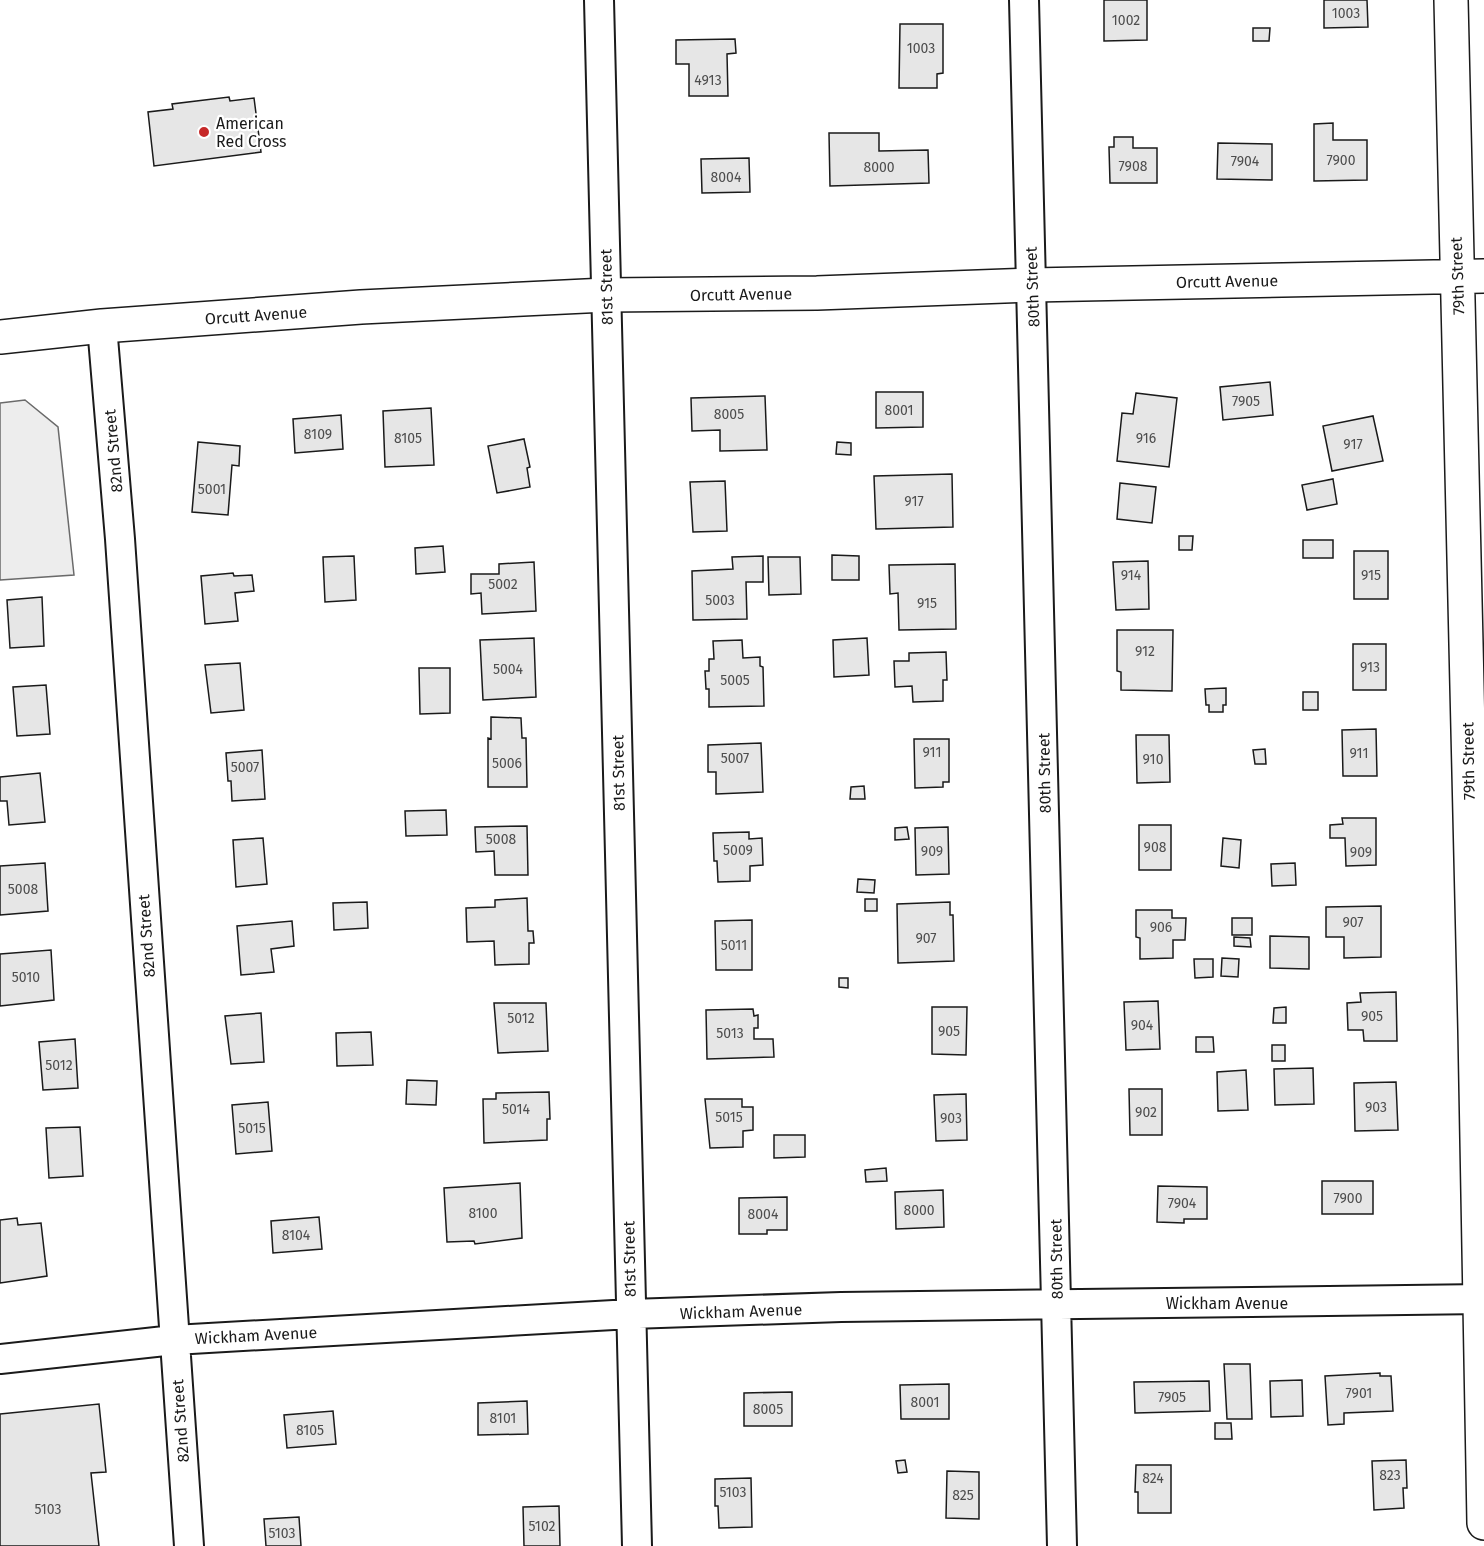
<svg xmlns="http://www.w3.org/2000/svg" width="1484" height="1546" viewBox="0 0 1484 1546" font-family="'Fira Sans',sans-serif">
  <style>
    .built { fill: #ededed; stroke: #6a6a6a; stroke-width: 1.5 }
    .building { fill: #e6e6e6; stroke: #1a1a1a; stroke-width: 1.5 }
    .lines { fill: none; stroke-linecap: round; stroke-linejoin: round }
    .minor-casing { stroke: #1a1a1a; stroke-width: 32 }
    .tertiary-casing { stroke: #1a1a1a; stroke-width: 36 }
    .minor { stroke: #fff; stroke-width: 28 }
    .tertiary { stroke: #fff; stroke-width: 33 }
    .poi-dot { fill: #c62828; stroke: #fff; stroke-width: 2 }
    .labels { text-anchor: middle; stroke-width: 4.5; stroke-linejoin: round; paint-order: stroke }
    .number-label { font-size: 14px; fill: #4d4d4d }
    .poi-label { font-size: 16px; fill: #1a1a1a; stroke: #fff; text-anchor: start }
    .street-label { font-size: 16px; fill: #1a1a1a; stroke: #fff }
  </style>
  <rect width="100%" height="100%" fill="#fff"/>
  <!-- built -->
  <path class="built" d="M25,400L58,427L74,575L0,580V403Z"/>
  <!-- building -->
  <path class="building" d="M1104,0H1147V40L1104,41Z
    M1324,0H1367L1368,27L1324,28Z
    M900,24H943V73L937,74V88H899Z
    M1253,28H1270L1269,41H1253Z
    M735,39L736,53L727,54L728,96H689V64H676V40Z
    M229,97L230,101L254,98L261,152L154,166L148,112L173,109L172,104Z
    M1333,123V140H1367V180L1314,181V124Z
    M829,133H879V151L928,150L929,183L830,186Z
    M1114,137H1133V148H1157V183H1110L1109,147H1114Z
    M1218,143L1272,144V180L1217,179Z
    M749,158L750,192L702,193L701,159Z
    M1270,382L1273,415L1223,420L1220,387Z
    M876,392H923V427L876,428Z
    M1136,393L1177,398L1169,467L1117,461L1122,413L1133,414Z
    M765,396L767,450L720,451V430L692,431L691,398Z
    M431,408L434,465L385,467L383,411Z
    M341,415L343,449L295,453L293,419Z
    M1373,416L1383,461L1332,471L1323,426Z
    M524,439L530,467L527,468L530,487L497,493L488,446Z
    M198,442L240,446L239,466L232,465L228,515L192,512Z
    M837,442L851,443V455L836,454Z
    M952,474L953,527L876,529L874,476Z
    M1333,479L1337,504L1307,510L1302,485Z
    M725,481L727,531L693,532L690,482Z
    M1120,483L1156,487L1152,523L1117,519Z
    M1179,536H1193L1192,550H1179Z
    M1303,540H1333V558H1303Z
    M443,546L445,572L416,574L415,548Z
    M1354,551H1388V599H1354Z
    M832,555L859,556V580H832Z
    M354,556L356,600L325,602L323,557Z
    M763,556V582H746L747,619L693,620L692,571L733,569L732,557Z
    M768,557H800L801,594L769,595Z
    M1148,561L1149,609L1116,610L1113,562Z
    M534,562L536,611L482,614L481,593L471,594V574H499V564Z
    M955,564L956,629L899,630L898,593L890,594L889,565Z
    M233,573L234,576L252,575L254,591L235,593L238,621L205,624L201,576Z
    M42,597L44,646L10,648L7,600Z
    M1117,630H1173L1172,691L1121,690V672L1117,671Z
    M534,638L536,697L483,700L480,640Z
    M867,638L869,675L834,677L833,640Z
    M742,640L743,658L760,657V666L763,667L764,706L709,707V689H706L705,671H709V659H714L713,641Z
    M1353,644H1386V690H1353Z
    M946,652L947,680H943V701L913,702L912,686L895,687L894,661H909V653Z
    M240,663L244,710L211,713L205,665Z
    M419,668H450V713L420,714Z
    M46,685L50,734L17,736L13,687Z
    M1226,688V705H1223V712H1209V705H1206L1205,689Z
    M1303,692H1318V710H1303Z
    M491,717L521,718L522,738H526L527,787H488V738L491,739Z
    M1376,729L1377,776H1343L1342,730Z
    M1136,735H1169L1170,782L1137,783Z
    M914,739H949V782H943V787L915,788Z
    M761,743L763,792L716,794V772H708V745Z
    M1265,749L1266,764H1255L1253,750Z
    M262,750L265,799L232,801L231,781H228L226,753Z
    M40,773L45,822L9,825L7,801H0V777Z
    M864,786L865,799H850L851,787Z
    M446,810L447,835L406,836L405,811Z
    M1342,818H1376V865L1346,866L1345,838H1330V825L1343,824Z
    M1139,825H1171V870H1139Z
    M527,826L528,875H495L494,851L476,852L475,827Z
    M907,827L909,839L895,840V828Z
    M948,827L949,874L916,875L915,828Z
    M749,832V839L762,838L763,865L750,866V881L718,882L717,861H714L713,833Z
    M263,838L267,884L236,887L233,840Z
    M1223,838L1241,840L1239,868L1221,866Z
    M45,863L48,911L0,915V866Z
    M1295,863L1296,885L1272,886L1271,864Z
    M858,879L875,880L874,893L857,892Z
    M527,898L528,931H533L534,943H529V964L495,965L494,941L467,942L466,908L495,907V900Z
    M865,899H877V911H865Z
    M367,902L368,928L334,930L333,903Z
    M950,902V915H953L954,961L898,963L897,904Z
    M1381,906V957L1344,958V937H1326V907Z
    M1136,910H1172V918H1186L1185,940H1173V958L1140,959V938L1136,937Z
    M1232,918H1252V935H1232Z
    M752,920V970H716L715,921Z
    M292,921L294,946L271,949L274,972L241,975L237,926Z
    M1270,936L1309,937V969L1270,968Z
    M1234,937L1250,938L1251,947L1234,946Z
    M51,950L54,1000L0,1006V954Z
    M1222,958L1239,959L1238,977L1221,976Z
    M1194,959H1213V977L1195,978Z
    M839,978H848V988L839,987Z
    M1396,992L1397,1041H1364L1363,1030H1348L1347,1003L1361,1002L1360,993Z
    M1158,1001L1160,1049L1126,1050L1124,1002Z
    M494,1003H546L548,1051L498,1053Z
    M932,1007H967L966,1055L932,1054Z
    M1286,1007V1023H1273L1274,1008Z
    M753,1009L754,1016L758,1015V1028H754V1039H773L774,1057L707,1059L706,1010Z
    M261,1013L264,1062L231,1064L225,1016Z
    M371,1032L373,1065L337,1066L336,1033Z
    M1196,1037H1213L1214,1052H1196Z
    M75,1039L78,1088L43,1090L39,1042Z
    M1272,1045H1285V1061H1272Z
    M1313,1068L1314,1104L1275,1105L1274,1069Z
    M1246,1070L1248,1110L1218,1111L1217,1072Z
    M407,1080L437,1081L436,1105L406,1104Z
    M1396,1082L1398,1130L1355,1131L1354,1083Z
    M1129,1089H1162V1135H1130Z
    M549,1092L550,1119H547V1140L484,1143L483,1099H496V1093Z
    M966,1094L967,1140L936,1141L934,1095Z
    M705,1099H742V1107H753V1130L743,1131V1147L710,1148Z
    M268,1102L272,1151L236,1154L232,1105Z
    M80,1127L83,1176L49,1178L46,1128Z
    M774,1135H805V1157L774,1158Z
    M886,1168L887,1181L866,1182L865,1170Z
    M1322,1181H1373V1214H1322Z
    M520,1183L522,1238L475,1244L474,1241L447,1242L444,1188Z
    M1158,1186L1207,1187V1219H1184V1223L1157,1222Z
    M943,1190L944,1227L896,1229L895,1192Z
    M787,1197V1230H767V1234H739V1198Z
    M319,1217L322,1249L273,1253L271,1221Z
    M17,1218L18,1225L41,1223L47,1276L0,1283V1220Z
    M1224,1364H1250L1252,1419H1227Z
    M1380,1373V1376H1391L1393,1411L1344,1413V1424L1328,1425L1325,1376Z
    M1302,1380L1303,1416L1271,1417L1270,1381Z
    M1209,1381L1210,1411L1135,1413L1134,1382Z
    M949,1384V1419H901L900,1385Z
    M792,1392V1426H744V1393Z
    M527,1401L528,1434L478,1435V1403Z
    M99,1404L106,1472L91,1473L99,1546H0V1414Z
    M333,1411L336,1444L287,1448L284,1415Z
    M1215,1423H1231L1232,1439H1215Z
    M905,1460L907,1472L898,1473L896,1461Z
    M1406,1460L1407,1488H1403L1404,1508L1374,1510L1372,1461Z
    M1136,1465H1171V1513H1138V1492H1135Z
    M947,1471L979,1472V1519L946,1518Z
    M751,1478L752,1527L719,1528L718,1506H715V1479Z
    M559,1506L560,1546H524L523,1507Z
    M299,1517L301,1546H266L264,1519Z"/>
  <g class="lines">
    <!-- minor casing -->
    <g class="minor-casing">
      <path id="minor" d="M599,0L637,1546
        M1024,0L1062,1546
        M102,326L120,539L189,1546
        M0,1359L174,1340L631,1314L841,1307L1484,1299"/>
    </g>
    <!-- tertiary casing -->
    <g class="tertiary-casing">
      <path id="tertiary" d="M1451,0L1475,1030L1484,1523
        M0,337L102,326L361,307L606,295L817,293L1032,285L1484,276"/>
    </g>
    <!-- minor -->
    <use href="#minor" class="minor"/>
    <!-- tertiary -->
    <use href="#tertiary" class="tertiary"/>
  </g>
  <!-- markers -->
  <circle class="poi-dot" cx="204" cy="132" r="6"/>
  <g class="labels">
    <!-- number labels -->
    <g class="number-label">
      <text x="1346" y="18">1003</text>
      <text x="1126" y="25">1002</text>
      <text x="921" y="53">1003</text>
      <text x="708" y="85">4913</text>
      <text x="1341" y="165">7900</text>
      <text x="1245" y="166">7904</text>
      <text x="1133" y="171">7908</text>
      <text x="879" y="172">8000</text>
      <text x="726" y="182">8004</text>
      <text x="1246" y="406">7905</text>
      <text x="899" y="415">8001</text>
      <text x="729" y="419">8005</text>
      <text x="318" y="439">8109</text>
      <text x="408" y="443">8105</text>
      <text x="1146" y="443">916</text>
      <text x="1353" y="449">917</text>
      <text x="212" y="494">5001</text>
      <text x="914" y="506">917</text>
      <text x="1131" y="580">914</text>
      <text x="1371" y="580">915</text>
      <text x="503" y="589">5002</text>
      <text x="720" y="605">5003</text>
      <text x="927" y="608">915</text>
      <text x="1145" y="656">912</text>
      <text x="1370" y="672">913</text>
      <text x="508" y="674">5004</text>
      <text x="735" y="685">5005</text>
      <text x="932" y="757">911</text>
      <text x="1359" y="758">911</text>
      <text x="735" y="763">5007</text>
      <text x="1153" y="764">910</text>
      <text x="507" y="768">5006</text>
      <text x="245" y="772">5007</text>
      <text x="501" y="844">5008</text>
      <text x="1155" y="852">908</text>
      <text x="738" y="855">5009</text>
      <text x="932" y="856">909</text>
      <text x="1361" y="857">909</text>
      <text x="23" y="894">5008</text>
      <text x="1353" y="927">907</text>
      <text x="1161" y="932">906</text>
      <text x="926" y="943">907</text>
      <text x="734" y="950">5011</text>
      <text x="26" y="982">5010</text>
      <text x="1372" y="1021">905</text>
      <text x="521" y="1023">5012</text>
      <text x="1142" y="1030">904</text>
      <text x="949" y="1036">905</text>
      <text x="730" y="1038">5013</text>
      <text x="59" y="1070">5012</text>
      <text x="1376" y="1112">903</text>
      <text x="516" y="1114">5014</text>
      <text x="1146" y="1117">902</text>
      <text x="729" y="1122">5015</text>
      <text x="951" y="1123">903</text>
      <text x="252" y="1133">5015</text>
      <text x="1348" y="1203">7900</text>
      <text x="1182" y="1208">7904</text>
      <text x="919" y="1215">8000</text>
      <text x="483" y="1218">8100</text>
      <text x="763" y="1219">8004</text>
      <text x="296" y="1240">8104</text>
      <text x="1359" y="1398">7901</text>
      <text x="1172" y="1402">7905</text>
      <text x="925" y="1407">8001</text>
      <text x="768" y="1414">8005</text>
      <text x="503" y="1423">8101</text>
      <text x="310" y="1435">8105</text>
      <text x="1390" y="1480">823</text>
      <text x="1153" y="1483">824</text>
      <text x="733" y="1497">5103</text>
      <text x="963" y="1500">825</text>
      <text x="48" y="1514">5103</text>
      <text x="542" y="1531">5102</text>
      <text x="282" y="1538">5103</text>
    </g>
    <!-- poi labels -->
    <g class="poi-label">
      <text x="216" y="129">American<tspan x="216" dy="18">Red Cross</tspan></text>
    </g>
    <!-- street labels -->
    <g class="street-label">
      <text transform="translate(1457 276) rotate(-92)" y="6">79th Street</text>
      <text transform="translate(1227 281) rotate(-1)" y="6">Orcutt Avenue</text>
      <text transform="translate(606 287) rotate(-91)" y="6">81st Street</text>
      <text transform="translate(1032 287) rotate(-92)" y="6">80th Street</text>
      <text transform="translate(741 294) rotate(-1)" y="6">Orcutt Avenue</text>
      <text transform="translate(256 315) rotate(-4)" y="6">Orcutt Avenue</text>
      <text transform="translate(113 451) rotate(-95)" y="6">82nd Street</text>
      <text transform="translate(1468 761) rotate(-91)" y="6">79th Street</text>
      <text transform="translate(618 773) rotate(-91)" y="6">81st Street</text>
      <text transform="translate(1044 773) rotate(-91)" y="6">80th Street</text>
      <text transform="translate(146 936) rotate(-94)" y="6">82nd Street</text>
      <text transform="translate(629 1259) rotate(-91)" y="6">81st Street</text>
      <text transform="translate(1056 1259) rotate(-91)" y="6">80th Street</text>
      <text x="1227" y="1309">Wickham Avenue</text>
      <text transform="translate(741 1311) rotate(-2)" y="6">Wickham Avenue</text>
      <text transform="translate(256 1335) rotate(-3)" y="6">Wickham Avenue</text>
      <text transform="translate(180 1421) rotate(-94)" y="6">82nd Street</text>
    </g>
  </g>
</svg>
